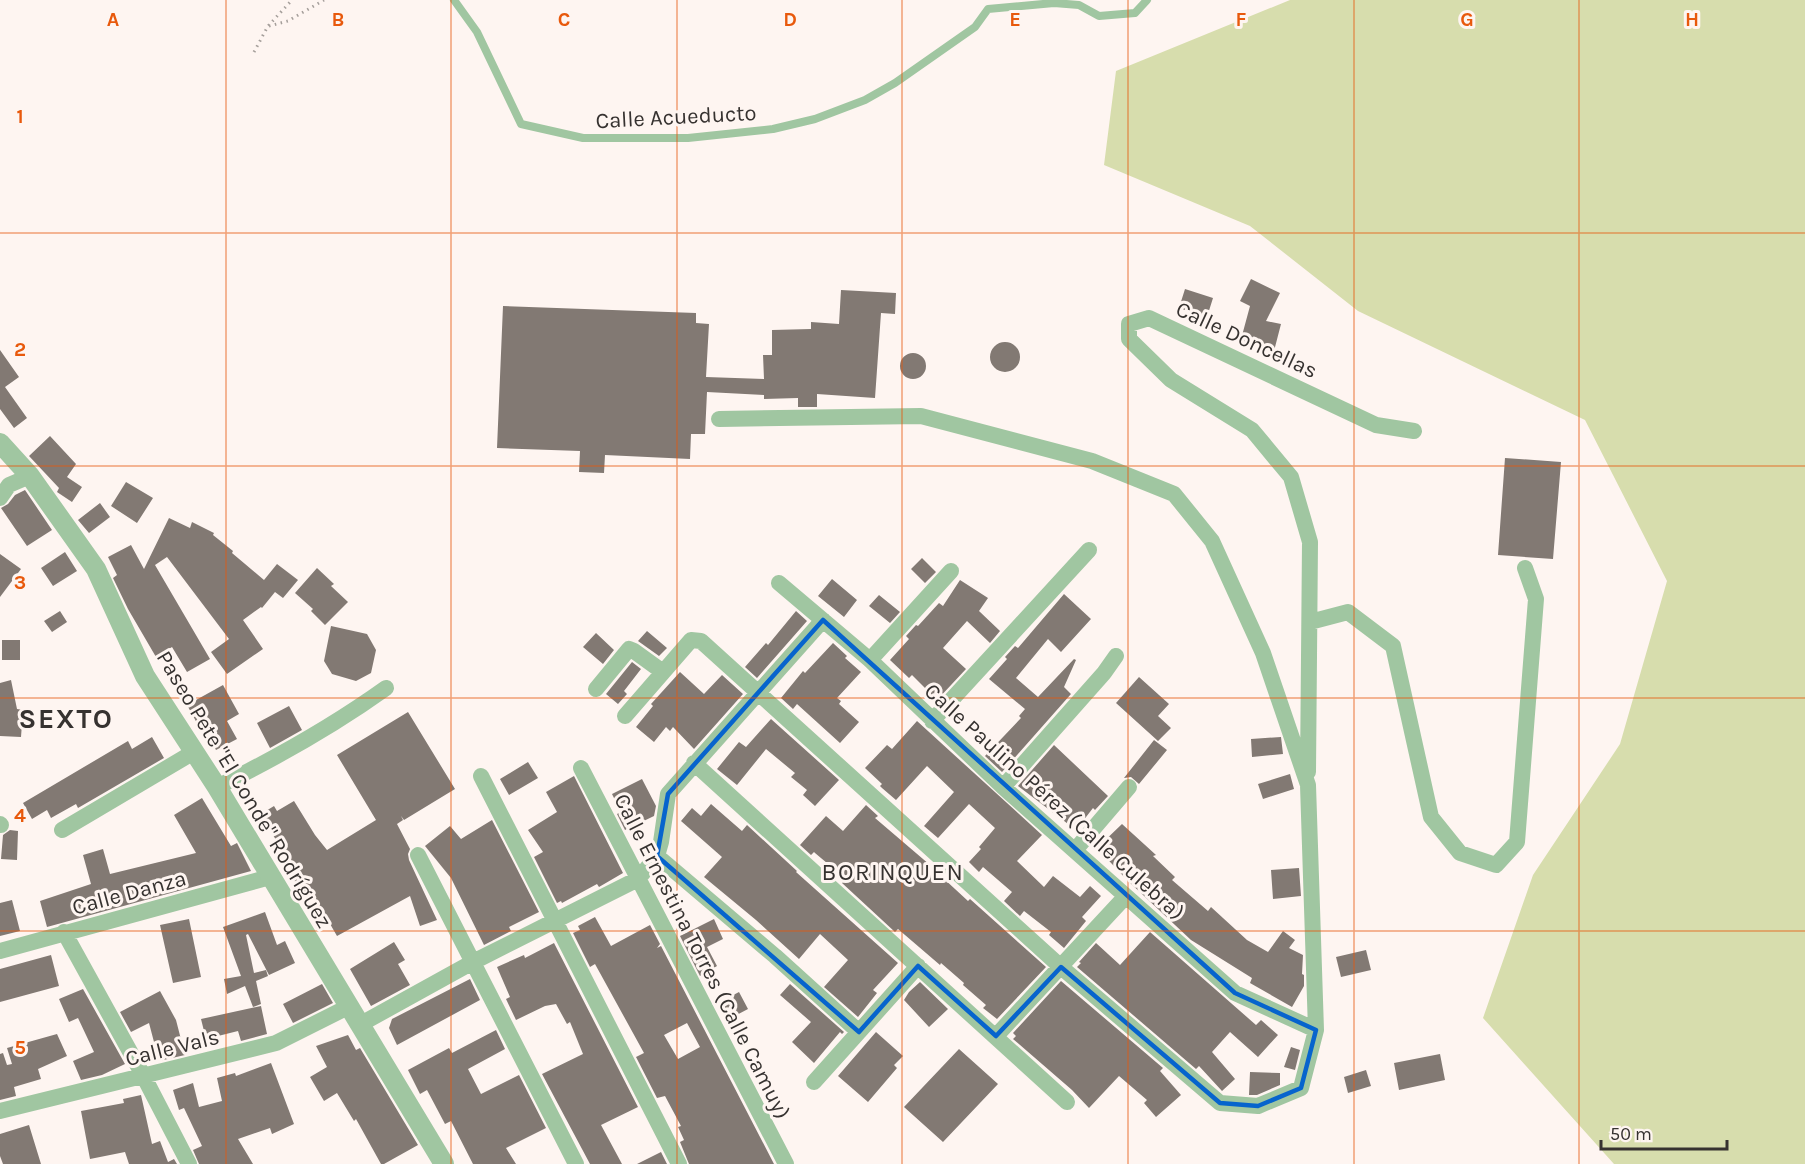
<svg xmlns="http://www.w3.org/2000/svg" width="1805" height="1164" viewBox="0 0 1805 1164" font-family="Karla,sans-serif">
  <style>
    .green { fill: #d7ddad }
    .building { fill: #827973; fill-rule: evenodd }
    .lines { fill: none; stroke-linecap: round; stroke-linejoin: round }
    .path { stroke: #a59f9b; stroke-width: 3; stroke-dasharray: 1.5 4.5; stroke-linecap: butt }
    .service { stroke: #a0c6a1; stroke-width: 8 }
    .minor { stroke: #a0c6a1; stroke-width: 16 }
    .tertiary { stroke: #a0c6a1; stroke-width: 20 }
    .marked { fill: none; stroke: #0764cd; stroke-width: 4.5; stroke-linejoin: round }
    .grid { fill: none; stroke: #e8590c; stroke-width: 1.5; stroke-opacity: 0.55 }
    .labels { text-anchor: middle; stroke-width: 6; stroke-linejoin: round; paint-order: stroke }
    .street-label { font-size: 22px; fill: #363230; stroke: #fef5f1 }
    .neighbourhood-label { font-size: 24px; letter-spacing: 1.5px; fill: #363230; stroke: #fef5f1 }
    .district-label { font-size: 28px; font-weight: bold; letter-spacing: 1.5px; fill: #363230; stroke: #fef5f1 }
    .grid-label { font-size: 20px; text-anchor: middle; font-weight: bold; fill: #e8590c; stroke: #fef5f1; stroke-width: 6; stroke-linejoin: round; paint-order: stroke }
  </style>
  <rect width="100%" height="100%" fill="#fef5f1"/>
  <!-- green -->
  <path class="green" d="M1290,0H1805V1164H1614L1483,1018L1533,875L1620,744L1667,581L1585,420L1358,311L1250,226L1104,165L1116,71Z"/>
  <!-- building -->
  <path class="building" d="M1251,279L1280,293L1266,321L1281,324L1274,351L1240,343L1250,306L1240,301Z
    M1185,289L1213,298L1207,317L1179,308Z
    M841,290L896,293L895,314L881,313L875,398L817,394V407H798V398L764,399V395L707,392L705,434H691L690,459L605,455L604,473L579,472L580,451L497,448L503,306L696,313V323L709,324L706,377L764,379L763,355H772V330L811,329V322L839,324Z
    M990 357a15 15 0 1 1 30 0a15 15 0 1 1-30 0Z
    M0,350L19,377L5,387L27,418L14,428L0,409Z
    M900 366a13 13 0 1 1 26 0a13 13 0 1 1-26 0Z
    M50,436L76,464L67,477L82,487L72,502L57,492L59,488L29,456Z
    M1505,458L1561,462L1553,559L1498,555Z
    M126,482L153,498L137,523L111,506Z
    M25,490L52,530L27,546L1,508L8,504L15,495Z
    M100,503L110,517L89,533L78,520Z
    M169,518L190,528L192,522L214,533L213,535L233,551L232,553L264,580L277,564L298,580L283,598L275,592L262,608L261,607L243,620L263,649L227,674L211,652L229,639L167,557L155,565L210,659L187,672L172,647L156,657L128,609L113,578L117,575L108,557L131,545L144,569Z
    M65,552L77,571L53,586L41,568Z
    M0,554L21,569L0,597Z
    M922,558L936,572L925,583L911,569Z
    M317,568L334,584L331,586L348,602L325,625L311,611L313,609L295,593Z
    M832,579L857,600L844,617L818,596Z
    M960,580L988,598L979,611L1000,631L990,643L967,621L943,648L966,669L937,700L912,675L909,678L890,660L909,639L906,636L916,625L918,626L939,603L943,606Z
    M1064,594L1091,619L1061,652L1048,639L1016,678L1038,697L1074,659L1076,660L1064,687L1071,694L1002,772L985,756L1021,718L1019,716L1025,709L989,679L1007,659L1005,657L1015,646L1018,648Z
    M879,595L900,612L890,623L869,606Z
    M60,611L67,622L52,632L44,621Z
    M796,611L807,621L757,678L745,667L766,643L768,645Z
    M331,626L367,634L376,650L371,673L356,681L332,674L324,661Z
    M647,631L667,648L659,656L638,641Z
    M596,633L614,650L603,664L583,647Z
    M2,640H20V660H2Z
    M833,643L847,656L845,658L861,672L837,698L841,701L839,704L859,722L840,743L797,704L793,709L781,698L803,671L805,673Z
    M632,662L641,669L624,691L627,694L618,704L606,694Z
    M680,672L704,694L722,675L743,694L694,749L673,727L670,731L666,727L654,742L636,727L653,706L651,704Z
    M1139,677L1169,704L1158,716L1171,728L1158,741L1116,703Z
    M11,680L17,709L23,710L21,737L0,736V683Z
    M223,685L239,714L227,721L237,739L216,750L206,733L203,734L187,705Z
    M289,706L302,730L270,748L257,723Z
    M408,712L455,789L404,820L401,816L403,820L397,824L410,849L408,854L409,860L437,920L420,926L410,896L337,936L310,889L303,894L294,880L301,875L286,853L284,854L261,814L274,806L277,811L294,801L315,835L327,850L376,820L337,755Z
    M771,719L839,780L815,806L803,795L807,790L791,777L795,773L766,749L737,785L717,769L739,742L746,747Z
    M917,721L1042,835L1017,861L1044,887L1053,876L1080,897L1090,886L1101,896L1082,917L1086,921L1064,948L1049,935L1051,932L1024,911L1020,916L1004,901L1012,892L983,867L979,872L969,862L981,849L979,847L995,828L969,804L938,838L924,826L954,792L927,766L896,800L882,788L880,786L882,784L865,768L887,745L892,749Z
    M152,737L164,758L78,808L76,804L51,818L47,810L32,819L23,803L128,741L132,749Z
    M1281,737L1283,754L1252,757L1251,739Z
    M1154,740L1167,750L1139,784L1131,777L1124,778Z
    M1054,745L1108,796L1095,810L1093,808L1076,830L1018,786Z
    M528,762L538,778L509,795L500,779Z
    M1290,774L1294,789L1263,799L1258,784Z
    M574,776L623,873L599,887L597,884L562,903L561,901L557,903L534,857L543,852L528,830L557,812L546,792Z
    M642,779L656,806L654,816L625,830L617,814L621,812L612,794Z
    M202,798L231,846L237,843L251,871L47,927L40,901L91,884L83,855L103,849L110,874L196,853L174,815Z
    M711,804L742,831L747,825L797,871L796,872L898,963L873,990L877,993L858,1017L824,987L848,960L820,934L799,959L756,920L704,877L722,857L681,821L692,808L701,816Z
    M866,805L878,816L875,818L930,865L932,864L944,875L942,877L968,901L970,899L1046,967L997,1019L983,1008L986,1005L963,985L964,983L941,963L940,965L898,929L895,932L842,883L846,879L815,853L814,852L811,855L800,845L826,816L843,831Z
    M492,820L539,912L509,927L511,931L484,945L451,878L425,846L450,826L461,839Z
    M1122,824L1156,855L1153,856L1175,877L1172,880L1208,911L1211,907L1247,940L1268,952L1283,931L1295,940L1289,948L1303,955L1302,974L1304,975V986L1292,1007L1250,983L1252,978L1191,940L1127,880L1097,848Z
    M10,830L18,831L17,860L1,859L3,835Z
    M1299,868L1301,896L1273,899L1271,870Z
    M12,900L20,931L0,936V903Z
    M265,912L277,945L285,941L295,963L269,975L248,934L246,935L254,973L266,970L268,976L256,981L261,1004L253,1007L245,986L227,994L224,979L241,976L223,927Z
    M595,917L611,946L650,925L660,944L657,948L661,946L774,1164H689L680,1142L684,1140L678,1127L681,1126L665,1096L657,1098L636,1057L644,1053L595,964L590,967L573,933L580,930L578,926ZM687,1023L700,1047L678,1059L664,1035Z
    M189,919L201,977L173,983L160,925Z
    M714,919L723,939L707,947L717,966L700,976L680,936Z
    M1150,932L1256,1025L1261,1020L1278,1035L1258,1057L1230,1032L1212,1052L1235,1079L1222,1091L1199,1066L1196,1069L1077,967L1081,963L1079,962L1096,943L1120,965Z
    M394,942L405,960L398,964L410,985L371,1006L350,969Z
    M554,943L638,1107L601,1125L622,1164H590L542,1074L583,1054L570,1022L567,1024L556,1004L545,1006L516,1020L506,999L510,997L497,967L524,955L525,958Z
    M1366,950L1371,970L1341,977L1336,957Z
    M51,955L59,986L0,1002V969Z
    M470,979L480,1000L397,1045L389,1028L392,1019Z
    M1061,981L1163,1068L1160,1071L1181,1095L1156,1117L1144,1103L1147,1100L1119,1076L1089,1108L1072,1090L1013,1039L1016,1036L1013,1033Z
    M920,982L948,1009L929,1027L904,1000L909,992Z
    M322,984L333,1003L293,1023L283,1004Z
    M790,984L844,1032L842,1034L840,1032L814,1063L792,1042L811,1022L780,995Z
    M83,989L125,1064L102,1075L81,1080L73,1061L94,1052L78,1018L69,1022L59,999Z
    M160,991L176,1020L185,1055L159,1061L149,1023L131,1032L120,1012Z
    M739,992L748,1009L729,1019L720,1002Z
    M261,1006L267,1034L241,1041L238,1031L206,1039L201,1019Z
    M496,1030L505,1049L468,1069L481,1094L519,1075L546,1128L506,1148L516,1164H473L451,1121L445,1124L427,1090L420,1094L408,1070L449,1048L452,1053Z
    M876,1032L903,1056L894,1065L897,1068L868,1102L838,1076Z
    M57,1034L67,1056L38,1069L41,1079L14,1087L16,1096L0,1100V1054L3,1053L7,1065L12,1064L7,1048Z
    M348,1035L356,1050L360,1048L418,1145L384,1164H381L356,1119L354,1121L337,1093L324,1101L310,1077L327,1067L316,1046Z
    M1291,1047L1300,1050L1295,1070L1284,1067Z
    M959,1049L998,1084L943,1142L904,1107Z
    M1440,1054L1445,1080L1399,1090L1394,1063Z
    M271,1063L294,1124L272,1134L270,1128L238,1139L253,1164H199L193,1150L202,1146L184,1108L179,1110L173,1090L193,1083L199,1107L222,1101L217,1078L235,1073L236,1076Z
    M1366,1070L1371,1086L1348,1093L1344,1077Z
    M1250,1072L1280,1073V1085L1257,1095H1249Z
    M141,1095L152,1144L160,1141L168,1162L174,1159L177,1164H129L125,1152L90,1159L81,1111L124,1103L123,1099Z
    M29,1125L41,1164H3L0,1156V1134Z
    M661,1152L667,1164H637Z"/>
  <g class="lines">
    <!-- path -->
    <path class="path" d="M269,26L288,21L324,0
      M254,52L268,26L292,0"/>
    <!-- service -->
    <path class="service" d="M454,0L477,32L521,124L583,138H688L773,129L815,119L865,100L895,83L975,27L988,9L1054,3L1079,5L1099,16L1135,13L1147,0"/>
    <!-- minor -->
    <path class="minor" d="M0,498L9,485L30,476
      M779,583L870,660L1003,787L1235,993L1316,1030
      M1310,622L1348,612L1393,646L1431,817L1460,853L1496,865L1517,842L1536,599L1525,568
      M870,660L951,571
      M596,689L629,649L634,651L663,672
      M625,716L691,640L701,641L1061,967L1220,1103L1258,1106L1301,1088L1316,1030L1308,785L1263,653L1212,541L1174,494L1092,461L921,416L719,419
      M932,721L1089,550
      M694,763L1067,1102
      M581,768L786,1164
      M1308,772L1310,542L1291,477L1252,430L1171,380L1129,339V324L1149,318L1376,425L1414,431
      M481,776L679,1164
      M217,787C276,758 333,726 386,688
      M1003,787L1104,673L1116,656
      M0,824L1,825
      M62,830L194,752
      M1076,849L1129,787
      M418,855L576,1164
      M657,856L775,956L859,1032
      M64,932L144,1077L189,1164
      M0,951L270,877
      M359,1025L473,962L638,879L657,856L661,842L668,794L823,620
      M996,1036L1126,896
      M814,1082L918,966
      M0,1111L276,1043L348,1007"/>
    <!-- tertiary -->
    <path class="tertiary" d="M0,443L30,476L96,569L145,676L217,787L444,1164"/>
  </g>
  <!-- marked area -->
  <path class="marked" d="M823,620L1235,993L1316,1030L1301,1088L1258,1106L1220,1103L1061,967L996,1036L918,966L859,1032L657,856L668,794Z"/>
  <!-- grid -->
  <path class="grid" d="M226,0V1164M451,0V1164M677,0V1164M902,0V1164M1128,0V1164M1354,0V1164M1579,0V1164M0,233H1805M0,466H1805M0,698H1805M0,931H1805"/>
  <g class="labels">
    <!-- street labels -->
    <g class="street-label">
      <text transform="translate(676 116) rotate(-3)" y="8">Calle Acueducto</text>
      <text transform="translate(1247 339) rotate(25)" y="8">Calle Doncellas</text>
      <text transform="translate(245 789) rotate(59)" y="8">Paseo Pete "El Conde" Rodríguez</text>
      <text transform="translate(1055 801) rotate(42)" y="8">Calle Paulino Pérez (Calle Culebra)</text>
      <text transform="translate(129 892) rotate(-15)" y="8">Calle Danza</text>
      <text transform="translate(703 956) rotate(63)" y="8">Calle Ernestina Torres (Calle Camuy)</text>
      <text transform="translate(172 1047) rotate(-14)" y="8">Calle Vals</text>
    </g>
    <!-- neighbourhood labels -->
    <g class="neighbourhood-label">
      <text x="893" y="880">BORINQUEN</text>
    </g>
    <!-- district labels -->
    <g class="district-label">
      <text x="66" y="728">SEXTO</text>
    </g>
  </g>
  <g class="grid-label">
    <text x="113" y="26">A</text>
    <text x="338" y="26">B</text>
    <text x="564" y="26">C</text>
    <text x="790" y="26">D</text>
    <text x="1015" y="26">E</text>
    <text x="1241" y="26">F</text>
    <text x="1467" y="26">G</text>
    <text x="1692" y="26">H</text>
    <text x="20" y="123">1</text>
    <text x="20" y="356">2</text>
    <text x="20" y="589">3</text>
    <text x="20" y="822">4</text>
    <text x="20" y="1054">5</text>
  </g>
  <!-- scale -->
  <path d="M1601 1140v9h126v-9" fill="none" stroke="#363230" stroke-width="3"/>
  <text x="1610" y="1140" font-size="18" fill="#363230" stroke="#fef5f1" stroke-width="4.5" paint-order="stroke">50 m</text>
</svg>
